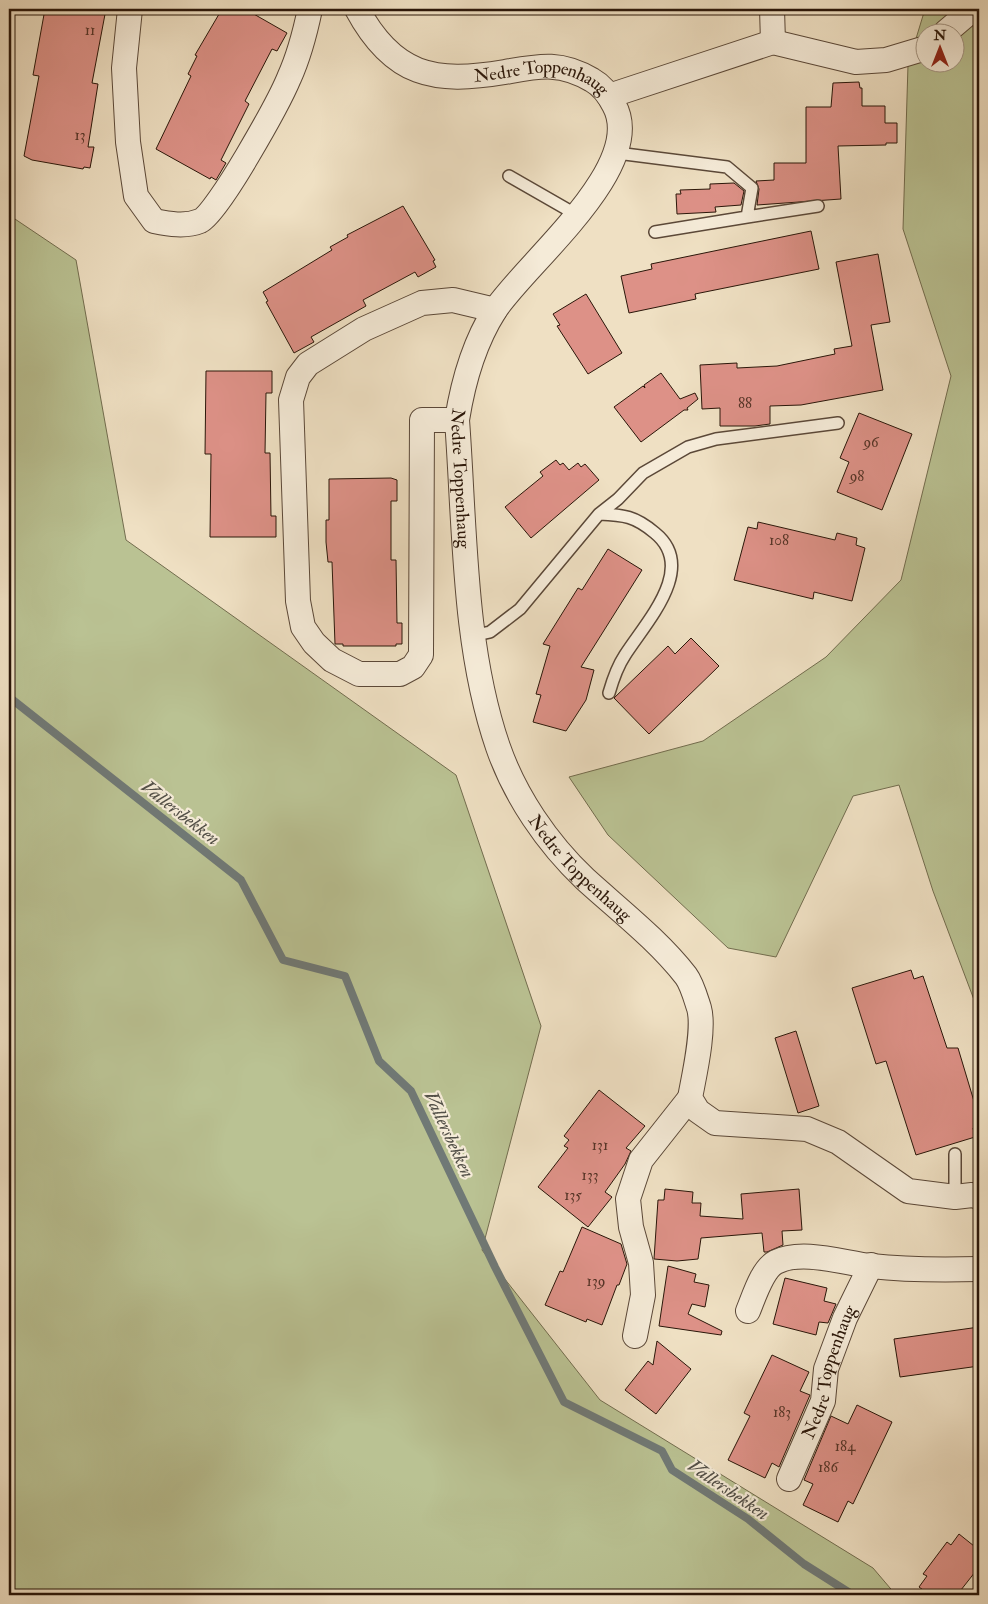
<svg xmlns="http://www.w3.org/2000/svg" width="988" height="1604" viewBox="0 0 988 1604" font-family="'IM FELL Double Pica',serif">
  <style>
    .green { fill: #bac293; stroke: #726c4e; fill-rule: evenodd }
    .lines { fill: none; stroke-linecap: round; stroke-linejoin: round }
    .stream { stroke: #707976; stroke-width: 8 }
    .building { fill: #dd9187; stroke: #2a1609 }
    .service-casing { stroke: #5b4838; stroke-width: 14 }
    .minor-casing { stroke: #5b4838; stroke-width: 26 }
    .service { stroke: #f5ebd8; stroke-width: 11 }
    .minor { stroke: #f5ebd8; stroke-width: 24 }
    .labels { text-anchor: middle; stroke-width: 4.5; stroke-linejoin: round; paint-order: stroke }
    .number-label { font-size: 15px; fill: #573528 }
    .street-label { font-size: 18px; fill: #2a1609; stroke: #f5ebd8 }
    .water-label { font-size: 19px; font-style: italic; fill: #535048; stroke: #f5ebd8 }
  </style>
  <rect width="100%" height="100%" fill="#efe0c3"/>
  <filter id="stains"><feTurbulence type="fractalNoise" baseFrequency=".004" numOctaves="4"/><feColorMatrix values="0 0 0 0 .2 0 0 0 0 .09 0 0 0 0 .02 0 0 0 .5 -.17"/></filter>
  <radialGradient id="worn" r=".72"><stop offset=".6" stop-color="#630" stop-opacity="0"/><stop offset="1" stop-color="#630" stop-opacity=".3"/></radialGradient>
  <!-- green -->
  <path class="green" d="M925,9H979V1013L933,891L899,785L853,796L776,957L728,948L608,835L569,777L703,741L826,657L901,580L951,376L903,229L908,65ZM926,32H956V62H926Z
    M9,215L76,260L126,540L456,775L541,1026L482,1250L600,1400L873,1568L896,1595H9Z"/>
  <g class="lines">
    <!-- stream -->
    <path class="stream" d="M9,697L241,880L283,960L345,976L379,1061L411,1091L495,1267L564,1402L662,1451L672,1470L748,1519L804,1564L853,1595"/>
  </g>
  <!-- building -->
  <path class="building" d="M45,9H106L92,83L98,84L88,147H94L90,168L84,167L83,169L32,160L24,156L39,76L33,75Z
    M222,9H245L287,33L277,51L272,49L245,101L249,104L221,160L226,163L216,180L211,177L210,179L156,149L191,76L188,74L197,56L195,55Z
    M859,82L860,88H862V106H885V123H897V143H886V145L838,146L841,199L757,205L759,189L756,181L774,180V163H806V107H831L833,83Z
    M734,183L744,191L741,205L715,207L716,212L677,214L676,194H681L680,190L710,189V184Z
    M403,206L435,260L433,261L436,267L418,277L415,272L363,300L366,306L311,337L314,342L294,353L266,302L268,301L263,292L332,250L330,247L348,237L347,235Z
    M811,231L819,269L695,294L696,299L629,313L621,276L652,269L651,264Z
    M878,254L890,322L871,325L883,390L801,405L770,406V424L755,426H720V408L702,409L700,365L737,363V368L777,366L835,354L834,349L852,346L836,262Z
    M586,294L622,353L588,374L557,326L560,325L553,314Z
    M206,371H272V393H266L265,453H270L271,516H276V537H210L211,454H205Z
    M661,373L680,399L695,393L698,399L687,408L688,410H684L641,442L614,407L643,386L645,388L644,385Z
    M859,413L912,434L882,510L837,492L849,462L840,458Z
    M556,460L560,465L563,463L569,470L578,463L581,467L585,464L599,480L531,538L505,507L543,476L540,472Z
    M391,478L397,480V501H391V560H396L397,623H402V644H396V646H343V644H335L332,562H328L326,542V520H329V479Z
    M758,522L835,540L837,533L857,538L856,545L865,548L852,601L814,592L813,599L734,580L748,527L757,529Z
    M608,549L642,570L581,667L594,670L586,700L566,731L533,722L541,695L536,694L550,646L543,644L578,588L582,590Z
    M691,638L719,666L649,734L614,698L668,646L675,654Z
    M911,970L914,979L923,976L947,1048H958L979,1118V1126L973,1128L975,1137L916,1155L886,1061L876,1064L852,988Z
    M796,1031L819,1106L798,1113L775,1038Z
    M599,1090L645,1126L626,1148L631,1151L625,1164L605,1192L612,1197L588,1227L538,1187L568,1148L564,1146L569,1140L564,1136Z
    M665,1189L693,1192L692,1203H701L700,1216L743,1219L741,1194L799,1189L802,1230L782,1231L783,1245L767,1252H764L762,1233L701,1238L698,1259L677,1261L654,1259L658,1200H664Z
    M582,1227L621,1244L627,1264L619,1285H617L602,1325L587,1319L586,1322L545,1305L560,1271L563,1272Z
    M668,1266L696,1274L694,1282L709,1285L705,1307L692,1304L688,1314L722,1331L721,1335L659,1326Z
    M785,1278L827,1288L824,1301L836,1304L828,1323L819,1322L816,1335L773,1324Z
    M979,1327V1366L900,1377L894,1339Z
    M657,1341L691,1369L656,1414L625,1390L648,1361L653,1365Z
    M772,1355L809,1372L800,1391L810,1395L779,1467L772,1463L765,1478L728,1460L750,1416L744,1413Z
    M857,1405L892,1422L853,1504L848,1501L838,1522L803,1505L813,1484L804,1480L831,1416L848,1424Z
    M959,1534L979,1550V1567L957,1595H930L919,1587L927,1576L923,1574L947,1542L951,1545Z"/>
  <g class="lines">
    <!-- service casing -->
    <g class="service-casing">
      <path id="service" d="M617,153L727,167L752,188L747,217L655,232
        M509,176L577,215
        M747,217L818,206
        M599,514C624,515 635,516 655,533C698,568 646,622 625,655C617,667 613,679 609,693
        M472,636L490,632L520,609L599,514L618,499L643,473L688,447L716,439L838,423
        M955,1154V1197"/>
    </g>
    <!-- minor casing -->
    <g class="minor-casing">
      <g id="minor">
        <path d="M130,9L124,68L128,142L136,196L154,221C169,224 185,227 200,221C218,213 279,102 289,78C299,56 305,33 310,9"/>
        <path id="s1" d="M357,9C393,76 434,84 505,72C539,66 560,61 592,80C601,85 609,95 614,105C648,166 526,263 495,310C474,343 463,382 457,420C465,526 463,646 498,747C515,796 547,843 585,879C619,910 658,940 686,976C692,984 696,999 699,1008C705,1029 694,1076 690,1098L698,1111L715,1123L807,1129L838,1142L908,1191L955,1197L972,1195L979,1197"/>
        <path d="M772,9L773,42"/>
        <path d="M946,32L973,9"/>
        <path d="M609,96L773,42L856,62L886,60L926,48"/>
        <path d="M457,420H422L421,655L413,667L400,674H359L332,660L314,643L303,627L298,601L291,400L298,377L308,364L364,329L422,303L453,300L495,310"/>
        <path d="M748,1311C754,1297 762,1269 776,1262C802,1249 844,1263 871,1266C907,1270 943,1270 979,1269"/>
        <path d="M635,1336L643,1295L641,1263L631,1227L628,1199L641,1160L690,1098"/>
        <path id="s2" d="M789,1479L823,1401L826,1369L845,1318L871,1265"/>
      </g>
    </g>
    <!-- service -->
    <use href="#service" class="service"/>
    <!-- minor -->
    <use href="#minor" class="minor"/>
  </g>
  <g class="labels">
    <!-- number labels -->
    <g class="number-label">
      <text x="90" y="35">11</text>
      <text x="80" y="140">13</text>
      <text x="745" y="408">88</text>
      <text x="871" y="447">96</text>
      <text x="857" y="481">98</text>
      <text x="779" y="545">108</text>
      <text x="600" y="1150">131</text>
      <text x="590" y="1180">133</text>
      <text x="573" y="1200">135</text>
      <text x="596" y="1286">139</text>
      <text x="782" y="1417">183</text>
      <text x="845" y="1451">184</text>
      <text x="828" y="1472">186</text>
    </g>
    <!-- street labels -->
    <g class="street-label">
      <text dy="6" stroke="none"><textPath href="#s1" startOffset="215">Nedre Toppenhaug</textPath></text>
      <text dy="6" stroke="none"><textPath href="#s1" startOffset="724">Nedre Toppenhaug</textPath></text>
      <text dy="6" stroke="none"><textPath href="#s1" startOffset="1144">Nedre Toppenhaug</textPath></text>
      <text dy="6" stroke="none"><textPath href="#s2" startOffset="115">Nedre Toppenhaug</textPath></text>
    </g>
    <!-- water labels -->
    <g class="water-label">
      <text transform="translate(181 812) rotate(38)" y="7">Vallersbekken</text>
      <text transform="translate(450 1134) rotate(65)" y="7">Vallersbekken</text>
      <text transform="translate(729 1489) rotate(34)" y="7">Vallersbekken</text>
    </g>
  </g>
  <!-- margin -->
  <rect width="988" height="1604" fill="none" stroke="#efe0c3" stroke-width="30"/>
  <rect x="10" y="10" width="968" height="1584" fill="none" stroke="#2a1609" stroke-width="2.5"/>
  <rect x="15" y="15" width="958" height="1574" fill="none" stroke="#2a1609"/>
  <!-- north arrow -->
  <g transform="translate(940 48)"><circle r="24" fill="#f5ebd8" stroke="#a49685"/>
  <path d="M0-4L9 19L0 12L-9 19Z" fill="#8f2418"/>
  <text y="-8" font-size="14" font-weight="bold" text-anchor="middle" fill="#2a1609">N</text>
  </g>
  <rect width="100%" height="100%" filter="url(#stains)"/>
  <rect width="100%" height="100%" fill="url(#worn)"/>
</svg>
